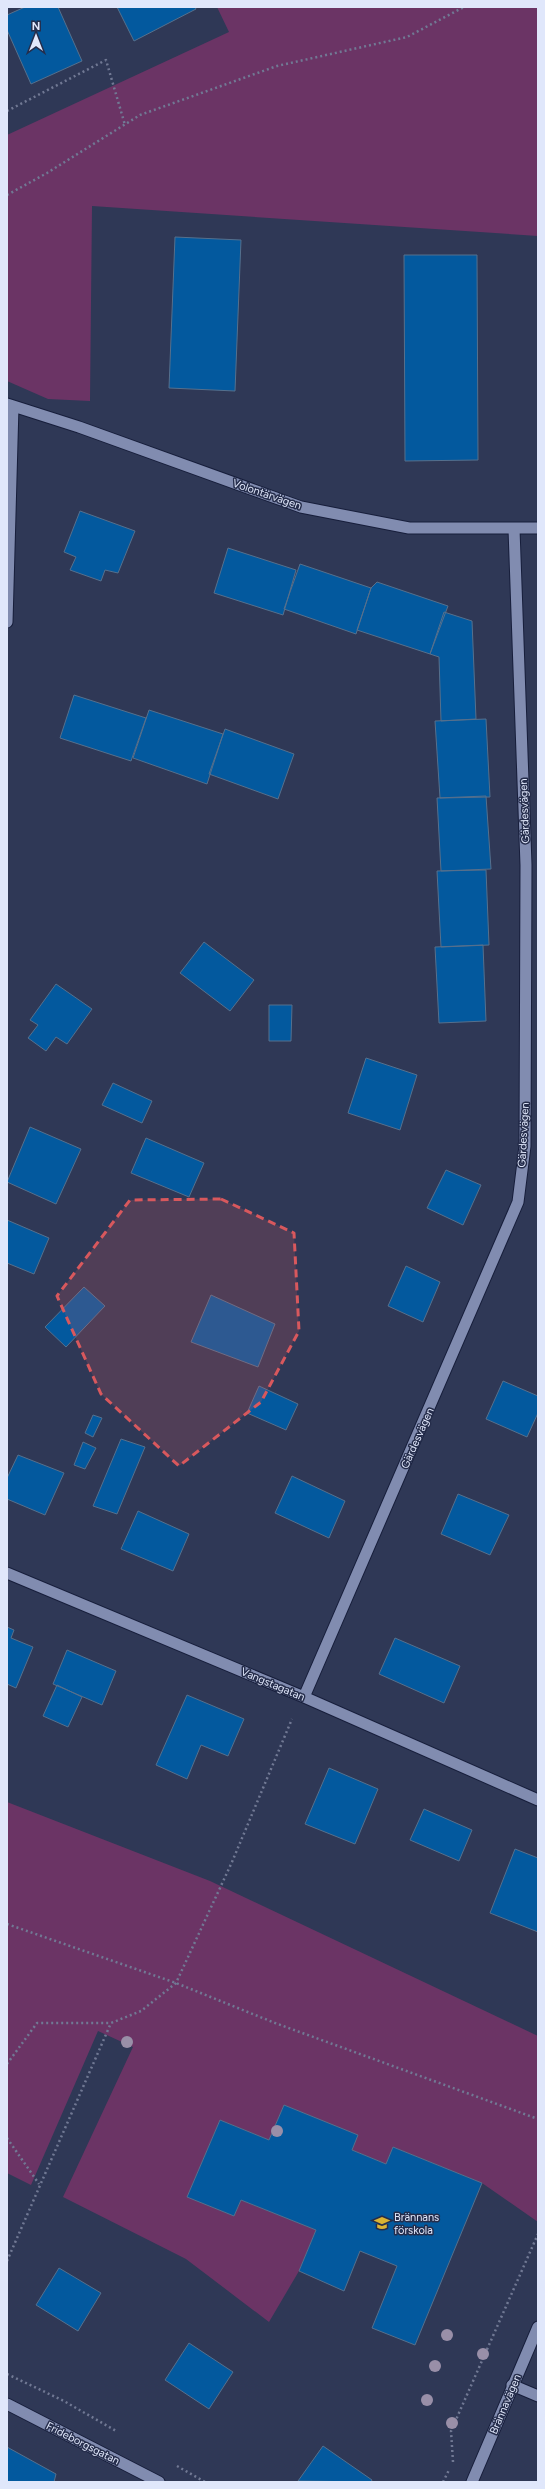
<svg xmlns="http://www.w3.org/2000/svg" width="545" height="2489" viewBox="0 0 545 2489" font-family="Figtree,sans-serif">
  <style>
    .green { fill: #6b3465 }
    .building { fill: #03599e; stroke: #56708d }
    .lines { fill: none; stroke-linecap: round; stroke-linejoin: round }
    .service-casing { stroke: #171e3b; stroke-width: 13 }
    .minor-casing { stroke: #171e3b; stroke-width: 13 }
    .path { stroke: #717994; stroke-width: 2.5; stroke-dasharray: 2 3; stroke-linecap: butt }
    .service { stroke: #818cb0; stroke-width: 11 }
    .minor { stroke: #818cb0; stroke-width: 11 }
    .tree { fill: #998fa8 }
    .marked { fill: #d8585d; fill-opacity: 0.2; stroke: #d8585d; stroke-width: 3; stroke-dasharray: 8 5; stroke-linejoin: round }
    .labels { text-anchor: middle; stroke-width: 3; stroke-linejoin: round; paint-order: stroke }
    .street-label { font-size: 11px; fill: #e0e7fb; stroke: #252d4b }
    .poi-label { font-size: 11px; fill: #e0e7fb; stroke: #252d4b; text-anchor: start }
  </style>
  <rect width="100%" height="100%" fill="#2f3856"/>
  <!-- green -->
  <path class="green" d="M217,7H538V236L92,206L90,401L48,399L7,381V135L229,32Z
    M7,1802L210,1881L538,2036V2222L482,2183L393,2147L386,2164L352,2150L357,2135L284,2105L269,2140L220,2120L188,2197L234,2216L241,2200L316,2230L299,2271L269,2322L186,2259L63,2197L133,2047L98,2031L31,2185L7,2173Z"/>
  <!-- building -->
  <path class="building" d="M25,7H58L82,61L31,84L7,30V15Z
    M117,7H195L196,9L134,41Z
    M175,237L241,240L235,391L169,388Z
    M404,255H477L478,460L405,461Z
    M80,511L135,531L118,573L105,570L101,581L70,570L76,557L64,552Z
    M228,548L296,570L283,615L214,593Z
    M300,564L371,588L356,634L284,609Z
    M377,582L448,606L430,654L357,630L371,588Z
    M444,612L472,621L476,719L441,721L439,657L430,654Z
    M74,695L146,718L131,761L60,738Z
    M149,710L223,734L207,784L133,758Z
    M486,719L490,797L440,798L435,721Z
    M225,729L294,754L278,799L209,774Z
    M486,796L491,869L441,871L437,798Z
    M486,870L489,945L441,947L437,871Z
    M204,942L254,980L230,1011L180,973Z
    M483,945L486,1021L439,1023L435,947Z
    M56,984L92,1009L67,1044L56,1037L46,1051L28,1038L38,1025L30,1020Z
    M269,1005H292L291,1041H269Z
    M366,1058L417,1075L400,1130L348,1113Z
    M113,1083L152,1101L142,1123L102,1105Z
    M30,1127L81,1149L56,1204L7,1182Z
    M146,1138L204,1163L189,1197L131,1173Z
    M446,1170L481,1185L463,1225L427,1208Z
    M7,1220L49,1238L34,1274L7,1263Z
    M406,1266L440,1282L423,1322L388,1306Z
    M84,1287L105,1306L66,1347L45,1327Z
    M211,1295L275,1324L258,1367L191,1342Z
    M503,1381L538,1396V1413L527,1437L486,1419Z
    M259,1386L298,1404L286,1430L247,1413Z
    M93,1415L102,1418L93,1437L85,1433Z
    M121,1439L145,1447L117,1514L93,1506Z
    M83,1442L96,1448L85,1469L74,1465Z
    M18,1455L64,1473L45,1515L7,1499V1478Z
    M292,1476L345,1501L329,1538L275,1513Z
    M458,1494L509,1515L490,1555L441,1534Z
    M138,1511L189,1534L173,1571L121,1549Z
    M7,1627L14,1630L11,1638L33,1647L16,1688L7,1684Z
    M395,1638L460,1666L444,1703L379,1674Z
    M67,1650L116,1671L102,1705L53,1684Z
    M57,1685L82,1697L68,1727L43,1716Z
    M187,1695L244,1719L228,1756L201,1745L187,1779L156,1765Z
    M329,1768L378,1789L355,1844L305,1824Z
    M424,1809L472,1830L459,1861L410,1840Z
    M515,1849L538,1858V1932L490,1913Z
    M284,2105L358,2135L352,2150L386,2164L393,2147L482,2183L415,2345L372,2328L397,2266L360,2251L344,2291L299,2271L316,2230L241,2200L234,2216L187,2197L220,2120L269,2140Z
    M59,2268L101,2293L78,2331L36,2305Z
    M189,2343L233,2372L209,2409L165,2380Z
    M323,2446L372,2480L371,2482L298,2481Z
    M7,2447L56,2474L54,2482H7Z"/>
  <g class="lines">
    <!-- service casing -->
    <g class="service-casing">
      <path id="service" d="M512,2385L538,2396"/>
    </g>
    <!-- minor casing -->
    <g class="minor-casing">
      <path id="minor" d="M7,404L79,427L301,507L409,528H538
        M7,622L13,406
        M7,1573L304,1697L538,1800
        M304,1697L518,1202L525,1146L526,865L514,529
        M7,2404L159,2482
        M472,2482L538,2327"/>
    </g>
    <!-- path -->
    <path class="path" d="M7,111L106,60L125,125
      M7,195L47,173L140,115L277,66L407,37L464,7
      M7,1924L176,1983L275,2023L538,2119
      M7,2064L37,2023H111
      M7,2138L39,2184
      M7,2261L111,2023L141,2011L176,1983L232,1862L292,1719
      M7,2374L64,2401L116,2431
      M453,2462L451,2431L538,2234
      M177,2466L205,2482
      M443,2482L449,2470"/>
    <!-- service -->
    <use href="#service" class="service"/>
    <!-- minor -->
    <use href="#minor" class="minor"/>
  </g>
  <!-- trees -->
  <g class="tree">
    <circle cx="127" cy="2042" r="6"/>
    <circle cx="277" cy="2131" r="6"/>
    <circle cx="447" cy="2335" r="6"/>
    <circle cx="483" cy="2354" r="6"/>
    <circle cx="435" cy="2366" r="6"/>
    <circle cx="427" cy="2400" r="6"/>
    <circle cx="452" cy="2423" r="6"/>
  </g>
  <!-- marked area -->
  <path class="marked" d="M221,1199L294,1233L299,1331L261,1402L179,1466L101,1394L57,1296L130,1200Z"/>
  <!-- icons -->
  <defs>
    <g id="school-bare" transform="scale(1.2)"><path d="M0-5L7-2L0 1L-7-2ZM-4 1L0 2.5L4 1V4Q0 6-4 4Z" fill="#dab333" stroke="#252d4b" stroke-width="2.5" paint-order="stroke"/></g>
  </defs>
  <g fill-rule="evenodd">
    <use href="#school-bare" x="382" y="2223"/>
  </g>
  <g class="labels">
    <!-- street labels -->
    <g class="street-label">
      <text transform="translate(267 494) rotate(19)" y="4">Volontärvägen</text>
      <text transform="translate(524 811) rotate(-92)" y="4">Gärdesvägen</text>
      <text transform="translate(523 1135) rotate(-87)" y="4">Gärdesvägen</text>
      <text transform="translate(417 1438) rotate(-66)" y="4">Gärdesvägen</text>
      <text transform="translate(273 1684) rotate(23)" y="4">Vangstagatan</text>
      <text transform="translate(505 2404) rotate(-67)" y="4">Brännavägen</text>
      <text transform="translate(83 2443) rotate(27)" y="4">Frideborgsgatan</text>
    </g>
    <!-- poi labels -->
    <g class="poi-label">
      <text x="394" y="2221">Brännans<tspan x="394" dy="13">förskola</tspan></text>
    </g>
  </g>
  <!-- border -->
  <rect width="545" height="2489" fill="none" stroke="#e0e7fb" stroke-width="16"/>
  <!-- north arrow -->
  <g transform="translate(36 36)" stroke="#252d4b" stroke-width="3" paint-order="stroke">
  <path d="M0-3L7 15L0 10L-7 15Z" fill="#e0e7fb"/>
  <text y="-6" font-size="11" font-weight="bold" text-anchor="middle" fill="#e0e7fb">N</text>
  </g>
</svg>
